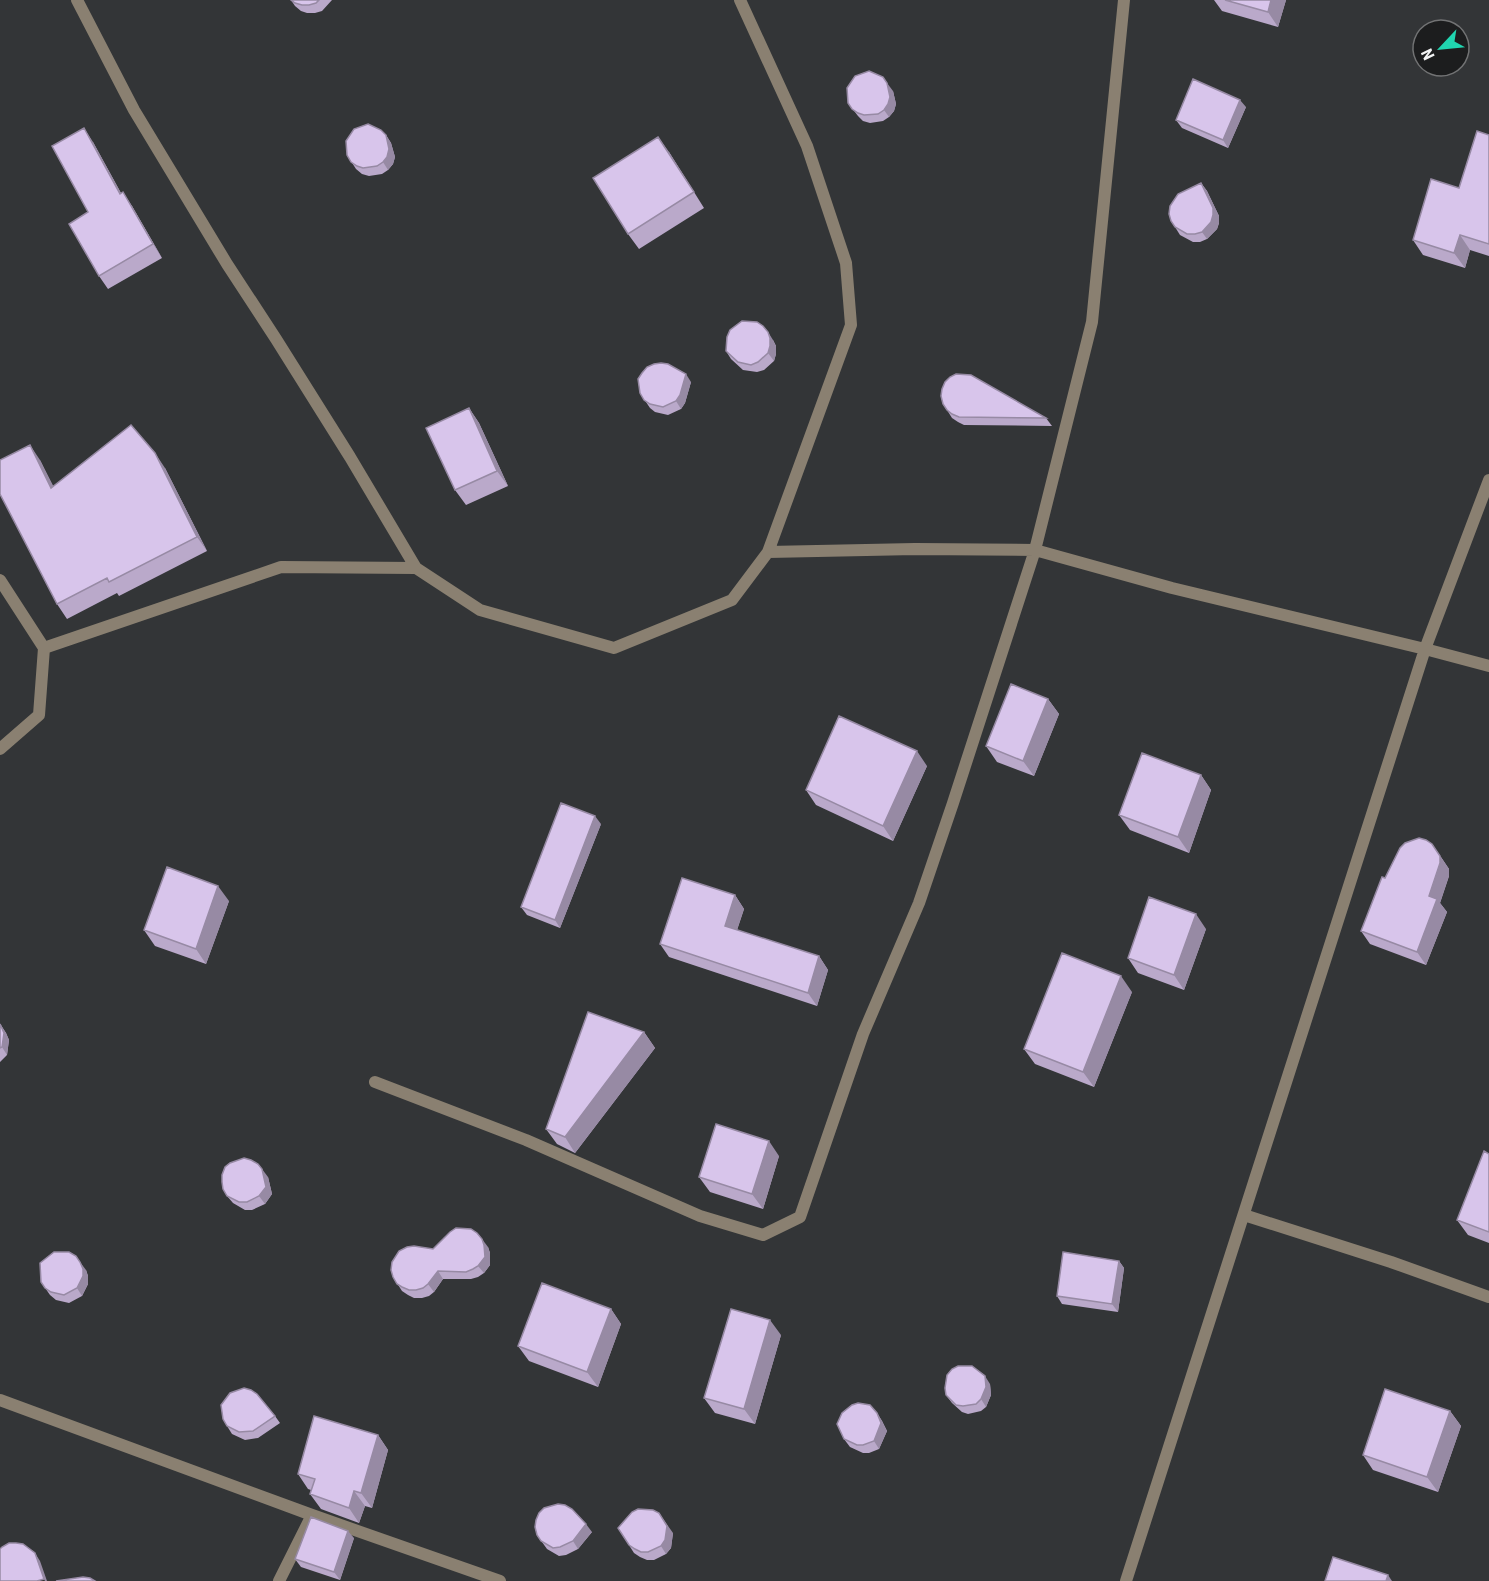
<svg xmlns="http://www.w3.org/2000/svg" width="1489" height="1581" viewBox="0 0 1489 1581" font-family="'Roboto Condensed',sans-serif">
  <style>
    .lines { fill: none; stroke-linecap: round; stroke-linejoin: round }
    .street { stroke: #8a8071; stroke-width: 12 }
    .wall { fill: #baa9ca }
    .shaded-wall { fill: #978aa4 }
    .building { fill: #d8c5eb; stroke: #978aa4; stroke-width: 1.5 }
  </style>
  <rect width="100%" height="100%" fill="#333537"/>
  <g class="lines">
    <!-- street -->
    <path class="street" d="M77,0L134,110L227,264L276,339L350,457L416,568L480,610L614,648L732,600L768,552L915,549L1035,550L953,803L919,903L863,1034L800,1217L763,1235L700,1216L526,1140L375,1082
      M740,0L807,146L846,263L851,325L768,552
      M1124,0L1092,322L1035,550L1172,588L1425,649L1489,666
      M0,580L44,648L281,567L416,568
      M0,749L39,715L44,648
      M1244,1215L1391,1262L1489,1297
      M0,1400L312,1515L500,1581
      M279,1581L312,1515
      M1126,1581L1425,649L1489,480"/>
  </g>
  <!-- wall -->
  <path class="wall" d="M291,0H332L322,11L315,13H307L301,11L295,6Z
    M1214,0H1286L1278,27L1222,11Z
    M893,91L896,104L894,111L889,117L883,121L870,123L863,121L858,116L848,103Z
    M1246,107L1228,148L1182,128L1176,120Z
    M386,135L391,143L395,157L393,164L388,170L382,174L369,176L362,174L356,169L347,155Z
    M1489,135V256L1470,250L1465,268L1423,255L1413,240L1459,188Z
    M93,142L121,193L132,206L162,258L108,289L99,276L88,212Z
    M669,152L704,208L639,249L628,234Z
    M1201,183L1207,191L1219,216V223L1217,229L1207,239L1200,242H1193L1180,235L1175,227Z
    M773,340L776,346V354L774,361L764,370L757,372L743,370L731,359L726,351Z
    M691,382L685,403L681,409L668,415L655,412L650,408L640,393Z
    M469,408L479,423L508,486L466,505L455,490Z
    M947,410L1046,418L1052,426L964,425L958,422L952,418Z
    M40,460L53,487L165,468L207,551L119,596L117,593L67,619L57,604Z
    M1048,699L1059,714L1034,776L997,762L986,746Z
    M927,766L893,841L816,805L806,790Z
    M1201,775L1211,790L1189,853L1130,830L1119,815Z
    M601,824L560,928L527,915L521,907Z
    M1441,857L1449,869V876L1440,903L1447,912L1426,965L1370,944L1361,931L1385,878Z
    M735,895L744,909L737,930L819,956L828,970L817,1006L669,957L660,944Z
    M229,901L206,964L155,946L144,930Z
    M1206,929L1184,990L1138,973L1128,958Z
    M1132,992L1094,1087L1035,1064L1024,1049Z
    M0,1024L6,1033L9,1040L7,1055L0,1062Z
    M644,1032L655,1048L575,1153L557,1144L546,1129Z
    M1489,1154V1243L1468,1235L1457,1220Z
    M779,1156L763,1209L710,1192L699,1177Z
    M268,1177L272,1194L265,1204L252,1210H245L233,1203L227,1196Z
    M488,1247L490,1253V1265L484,1273L478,1277L471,1279H443L434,1292L429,1296L422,1298H414L408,1295L402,1291L393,1277L433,1249Z
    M1119,1261L1124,1268L1118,1312L1062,1304L1057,1296Z
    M86,1270L88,1276V1284L82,1296L69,1303L56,1300L50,1295L41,1282Z
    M611,1309L621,1324L598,1387L529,1361L518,1346Z
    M781,1335L755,1424L715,1413L704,1398Z
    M990,1384L991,1395L986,1407L981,1411L968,1414L962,1412L952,1403L946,1395Z
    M1450,1411L1461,1426L1438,1492L1373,1470L1363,1455Z
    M877,1413L882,1421L887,1431L879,1449L869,1453H863L850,1447L844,1439Z
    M275,1416L280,1423L258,1438L245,1440L232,1434L227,1426Z
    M378,1435L388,1450L372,1508L365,1506L359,1523L321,1509L310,1494L311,1490L308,1489L298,1474Z
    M618,1528L673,1533L671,1548L666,1554L654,1560H647L640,1557L634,1553Z
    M592,1532L578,1549L566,1555L559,1556L547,1549L537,1535Z
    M354,1538L340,1580L301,1567L295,1559Z"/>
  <!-- shaded-wall -->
  <path class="shaded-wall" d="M1271,0H1286L1278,27L1268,12Z
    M887,83L893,91L896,104L894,111L889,117L884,110Z
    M1240,100L1246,107L1228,148L1223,140Z
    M84,128L93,142L129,208L120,194Z
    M386,135L391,143L395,157L393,164L388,170L383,162Z
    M658,137L669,152L704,208L694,192Z
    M1201,183L1207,191L1219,216V223L1217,229L1207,239L1202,232Z
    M123,192L132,206L162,258L153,244Z
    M1460,235L1470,250L1465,268L1454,253Z
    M768,332L773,340L776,346V354L774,361L768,353Z
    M686,374L691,382L685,403L681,409L676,401Z
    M469,408L479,423L508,486L497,471Z
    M30,445L40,460L62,503L51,488Z
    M155,453L165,468L207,551L197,537Z
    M1048,699L1059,714L1034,776L1023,761Z
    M917,751L927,766L893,841L883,826Z
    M1201,775L1211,790L1189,853L1178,837Z
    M595,816L601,824L560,928L555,920Z
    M1432,844L1449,869V876L1440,903L1447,912L1426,965L1417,952Z
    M218,886L229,901L206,964L196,949Z
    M735,895L744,909L734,939L725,926Z
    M1196,914L1206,929L1184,990L1174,975Z
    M819,956L828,970L817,1006L808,993Z
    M1121,976L1132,992L1094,1087L1083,1072Z
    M1,1025L6,1033L9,1040L7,1055L2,1047Z
    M644,1032L655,1048L575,1153L565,1137Z
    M769,1141L779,1156L763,1209L752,1194Z
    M262,1169L268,1177L272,1194L265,1204L259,1196Z
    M482,1239L488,1247L490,1253V1265L484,1273L478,1266Z
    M1119,1261L1124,1268L1118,1312L1112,1304Z
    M80,1262L86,1270L88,1276V1284L82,1296L77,1288Z
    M438,1271L443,1279L434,1292L428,1284Z
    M611,1309L621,1324L598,1387L587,1372Z
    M770,1320L781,1335L755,1424L744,1409Z
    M985,1376L990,1384L991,1395L986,1407L981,1399Z
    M1450,1411L1461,1426L1438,1492L1427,1477Z
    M877,1413L882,1421L887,1431L879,1449L874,1441Z
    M378,1435L388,1450L372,1508L361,1493Z
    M354,1491L365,1506L359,1523L349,1508Z
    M659,1513L673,1533L671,1548L666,1554L661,1546Z
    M586,1524L592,1532L578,1549L573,1541Z
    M348,1531L354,1538L340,1580L334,1572Z
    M35,1553L40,1561L47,1581H45L44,1579Z
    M1388,1575L1392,1581H1386Z"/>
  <!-- building -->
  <path class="building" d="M291,0H319L316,3L309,5H302L295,3Z
    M1225,0H1271L1268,12Z
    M869,71L883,77L887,83L890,97L888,104L884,110L878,114L864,115L858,113L852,109L848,103L847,88L855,76Z
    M1193,79L1240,100L1223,140L1176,120Z
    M368,124L381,130L386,135L389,149L387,157L383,162L377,166L363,168L357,166L351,162L347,155L346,141L354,129Z
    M84,128L120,194L123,192L153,244L99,276L69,224L88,212L52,146Z
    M1477,131L1489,135V244L1460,235L1454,253L1413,240L1431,179L1459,188Z
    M658,137L694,192L628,234L593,178Z
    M1201,183L1213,208V215L1211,222L1202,232L1195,234H1187L1175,227L1171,221L1169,214L1170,206L1178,194Z
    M742,321L757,322L763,326L768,332L770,338V346L768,353L758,362L751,365L738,362L726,351L727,337L730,330Z
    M661,363L668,364L686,374L680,395L676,401L663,407L650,404L644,400L640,393L638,379L642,373L647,367L654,364Z
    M956,374L971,375L1046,418L959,417L952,414L947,410L943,404L941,396L942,389L945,382L950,377Z
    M469,408L497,471L455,490L426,428Z
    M131,425L155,453L197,537L109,582L107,578L57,604L0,494V460L30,445L51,488Z
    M1011,684L1048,699L1023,761L986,746Z
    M839,716L917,751L883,826L806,790Z
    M1142,753L1201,775L1178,837L1119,815Z
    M561,803L595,816L555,920L521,907Z
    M1419,838L1426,840L1432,844L1440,856V863L1429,896L1437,899L1417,952L1361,931L1382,877L1385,878L1400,848L1405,843Z
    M167,867L218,886L196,949L144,930Z
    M682,878L735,895L725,926L819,956L808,993L660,944Z
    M1149,897L1196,914L1174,975L1128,958Z
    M1062,953L1121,976L1083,1072L1024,1049Z
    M588,1012L644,1032L565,1137L546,1129Z
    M0,1024L4,1033L2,1047L0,1048Z
    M716,1124L769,1141L752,1194L699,1177Z
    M1484,1151L1489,1154V1232L1457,1220Z
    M244,1158L251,1160L258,1164L262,1169L266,1187L259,1196L247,1202H239L227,1196L223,1189L222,1182V1175L225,1167L230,1163Z
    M456,1228L471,1229L477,1233L482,1239L484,1245L485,1257L478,1266L473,1269L466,1272L438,1271L428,1284L423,1288L416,1290H409L402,1287L397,1284L393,1277L391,1270L392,1262L399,1251L407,1247L414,1246L433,1249L450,1232Z
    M54,1252H69L76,1256L80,1262L83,1269V1276L77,1288L64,1295L51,1292L45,1288L41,1282L40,1263Z
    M1063,1252L1119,1261L1112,1304L1057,1296Z
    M542,1283L611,1309L587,1372L518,1346Z
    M731,1309L770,1320L744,1409L704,1398Z
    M958,1366H972L985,1376L986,1387L981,1399L976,1404L963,1406L956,1405L946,1395L945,1388L947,1375L952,1369Z
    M244,1388L251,1390L257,1394L275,1416L253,1431L239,1432L227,1426L223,1419L221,1405L230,1393Z
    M1385,1389L1450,1411L1427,1477L1363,1455Z
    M858,1403L870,1405L877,1413L881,1423L874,1441L863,1445H857L844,1439L837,1424L842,1413L852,1405Z
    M314,1416L378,1435L361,1493L354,1491L349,1508L310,1494L315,1479L298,1474Z
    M558,1504L565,1505L572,1509L586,1524L573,1541L560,1547L553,1548L541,1541L537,1535L535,1527L536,1520L539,1513L544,1508Z
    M638,1509L653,1510L659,1513L667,1526L665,1540L661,1546L648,1552H641L635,1549L629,1545L618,1528L632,1512Z
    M311,1517L348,1531L334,1572L295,1559Z
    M9,1543H16L23,1544L35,1553L44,1579L37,1581H0V1549L2,1547Z
    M1333,1557L1388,1575L1386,1581H1325Z
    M83,1577L90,1578L95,1581H56Z"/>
  <!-- north arrow -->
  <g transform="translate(1441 48) rotate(244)"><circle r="28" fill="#1c1d1e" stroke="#727374" stroke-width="1.5"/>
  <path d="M0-4.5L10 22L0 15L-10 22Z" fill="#20d5b0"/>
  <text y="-9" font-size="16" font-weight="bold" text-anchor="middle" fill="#f3f4f5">N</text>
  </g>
</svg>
